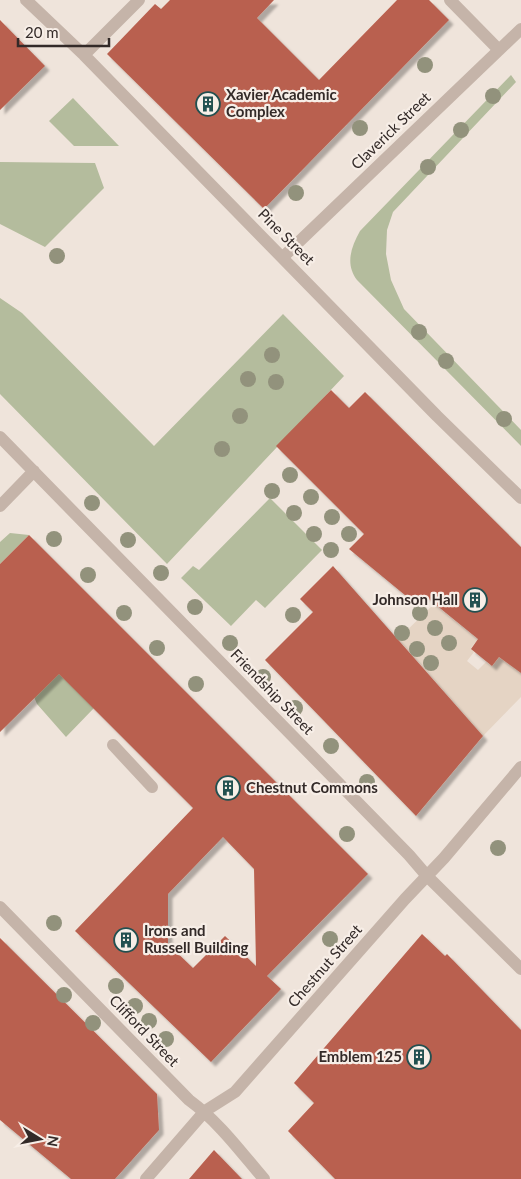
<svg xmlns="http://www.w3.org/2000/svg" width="521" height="1179" viewBox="0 0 521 1179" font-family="Lato,sans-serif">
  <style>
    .green { fill: #b4bc9d }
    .plaza { fill: #e5d4c4 }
    .building { fill: #b9614f; fill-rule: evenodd; filter: url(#shadow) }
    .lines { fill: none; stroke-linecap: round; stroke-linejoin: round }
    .minor { stroke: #c5b4a9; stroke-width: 12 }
    .tree { fill: #92927c }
    .labels { text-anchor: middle; stroke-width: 4.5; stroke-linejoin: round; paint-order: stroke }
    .poi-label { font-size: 15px; font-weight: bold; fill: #332a28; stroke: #f7eee7; text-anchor: start }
    .street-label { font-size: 15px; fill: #332a28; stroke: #f7eee7 }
  </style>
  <defs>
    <filter id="shadow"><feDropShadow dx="4.5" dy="4.5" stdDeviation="1" flood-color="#0004"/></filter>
  </defs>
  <rect width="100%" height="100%" fill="#efe4db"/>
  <!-- green -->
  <path class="green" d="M511,75L516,82L393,212L387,230L386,254L391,280L404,309L521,430V446L357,280C345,264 351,247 360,231Z
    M73,98L119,146H74L49,121Z
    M0,162L95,163L104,188L45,247L0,224Z
    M0,298L22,313L154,446L283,314L344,376L167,564L0,394Z
    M270,498L322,550L265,608L256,600L231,626L181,578L193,566L199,570Z
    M10,533L29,535L0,564V542Z
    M0,615L94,708L66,737L37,704Z"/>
  <!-- plaza -->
  <path class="plaza" d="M434,604L478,639L471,648L474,652L467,661L478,670L486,662L492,666L499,657L521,673V697L483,736L398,639Z"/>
  <!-- building -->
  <path class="building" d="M170,0H274L257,18L319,80L397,0H429L449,20L264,209L107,54L155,4L161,9Z
    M0,20L45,66L0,110Z
    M331,390L349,408L365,392L521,547V673L499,657L492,666L471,649L478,639L425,596L417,605L349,549L364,534L276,446Z
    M29,535L368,874L267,976L281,989L211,1062L75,931L193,808L59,674L0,732V564ZM223,837L254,869L256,966L225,936L193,968L168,944V894Z
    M333,566L483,736L416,816L265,660L313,612L300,599Z
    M422,934L445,956L447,954L521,1030V1179H335L288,1131L314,1103L294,1083Z
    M0,938L157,1094L159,1130L115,1179H71L0,1120Z
    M214,1150L242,1179H189Z"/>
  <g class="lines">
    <!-- minor -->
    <path class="minor" d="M26,0L84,55L437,416L521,498
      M450,0L499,50
      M84,55L139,0
      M283,257L521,29
      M0,437L409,855L427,876L521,969
      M0,506L34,471
      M113,745L152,787
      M0,907L189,1100C219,1122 240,1151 264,1179
      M146,1179L205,1111L235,1092L405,899L444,858L521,767"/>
  </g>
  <!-- trees -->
  <g class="tree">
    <circle cx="425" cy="65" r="8"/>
    <circle cx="493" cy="96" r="8"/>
    <circle cx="360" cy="128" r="8"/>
    <circle cx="461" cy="130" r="8"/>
    <circle cx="428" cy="167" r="8"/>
    <circle cx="296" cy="193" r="8"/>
    <circle cx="57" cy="256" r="8"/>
    <circle cx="419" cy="332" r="8"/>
    <circle cx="272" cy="355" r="8"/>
    <circle cx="446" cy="361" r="8"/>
    <circle cx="248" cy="379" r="8"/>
    <circle cx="276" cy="382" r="8"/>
    <circle cx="240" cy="416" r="8"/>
    <circle cx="504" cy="419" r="8"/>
    <circle cx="222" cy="449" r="8"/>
    <circle cx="290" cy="475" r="8"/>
    <circle cx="272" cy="491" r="8"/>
    <circle cx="311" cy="497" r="8"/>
    <circle cx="92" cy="503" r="8"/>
    <circle cx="294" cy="513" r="8"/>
    <circle cx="332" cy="517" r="8"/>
    <circle cx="314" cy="534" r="8"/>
    <circle cx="349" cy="534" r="8"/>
    <circle cx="54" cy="539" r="8"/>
    <circle cx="128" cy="540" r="8"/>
    <circle cx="331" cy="550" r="8"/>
    <circle cx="161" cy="573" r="8"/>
    <circle cx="88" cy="575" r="8"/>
    <circle cx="195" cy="607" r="8"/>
    <circle cx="124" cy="613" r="8"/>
    <circle cx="420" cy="613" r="8"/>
    <circle cx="293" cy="615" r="8"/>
    <circle cx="435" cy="628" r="8"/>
    <circle cx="402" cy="633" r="8"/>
    <circle cx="230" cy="643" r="8"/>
    <circle cx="449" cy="643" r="8"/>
    <circle cx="157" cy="648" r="8"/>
    <circle cx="417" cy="649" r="8"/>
    <circle cx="431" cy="663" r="8"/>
    <circle cx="263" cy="677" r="8"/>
    <circle cx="196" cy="684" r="8"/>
    <circle cx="295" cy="708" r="8"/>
    <circle cx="331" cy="746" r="8"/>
    <circle cx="367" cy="782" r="8"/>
    <circle cx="347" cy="834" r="8"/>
    <circle cx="498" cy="848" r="8"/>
    <circle cx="54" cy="923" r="8"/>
    <circle cx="330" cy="939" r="8"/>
    <circle cx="116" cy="986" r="8"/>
    <circle cx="64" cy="995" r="8"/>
    <circle cx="135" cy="1006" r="8"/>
    <circle cx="149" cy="1021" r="8"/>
    <circle cx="93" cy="1023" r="8"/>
    <circle cx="166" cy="1039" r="8"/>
  </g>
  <!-- icons -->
  <defs>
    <g id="building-ring" transform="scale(1.25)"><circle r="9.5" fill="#f7eee7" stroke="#225050" stroke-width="1.5"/><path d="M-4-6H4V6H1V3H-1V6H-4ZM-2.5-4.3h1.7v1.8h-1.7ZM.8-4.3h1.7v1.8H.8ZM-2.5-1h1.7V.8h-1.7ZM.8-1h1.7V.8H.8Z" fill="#225050"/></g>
  </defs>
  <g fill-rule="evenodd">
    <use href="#building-ring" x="208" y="104"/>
    <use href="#building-ring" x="475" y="600"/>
    <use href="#building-ring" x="228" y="788"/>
    <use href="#building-ring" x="126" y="940"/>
    <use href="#building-ring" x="419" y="1057"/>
  </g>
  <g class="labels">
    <!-- poi labels -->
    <g class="poi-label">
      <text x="226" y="100">Xavier Academic<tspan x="226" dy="17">Complex</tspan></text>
      <text x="458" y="605" text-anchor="end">Johnson Hall</text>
      <text x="246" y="793">Chestnut Commons</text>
      <text x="144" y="936">Irons and<tspan x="144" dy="17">Russell Building</tspan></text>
      <text x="402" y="1062" text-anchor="end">Emblem 125</text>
    </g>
    <!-- street labels -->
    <g class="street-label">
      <text transform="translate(391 131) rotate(-44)" y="5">Claverick Street</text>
      <text transform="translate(286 237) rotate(45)" y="5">Pine Street</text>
      <text transform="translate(272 692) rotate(46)" y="5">Friendship Street</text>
      <text transform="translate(325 966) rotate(-49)" y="5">Chestnut Street</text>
      <text transform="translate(144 1031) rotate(46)" y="5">Clifford Street</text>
    </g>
  </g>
  <!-- north arrow -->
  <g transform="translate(40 1139) rotate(100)" stroke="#f7eee7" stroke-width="4" paint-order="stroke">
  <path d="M0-4L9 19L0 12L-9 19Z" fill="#332a28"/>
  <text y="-8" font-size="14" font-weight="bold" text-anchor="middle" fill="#332a28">N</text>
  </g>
  <!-- scale -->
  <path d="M18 38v8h91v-8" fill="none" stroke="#332a28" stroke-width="2.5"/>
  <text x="25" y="38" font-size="15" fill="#332a28" stroke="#f7eee7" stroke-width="4" paint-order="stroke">20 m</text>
</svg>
